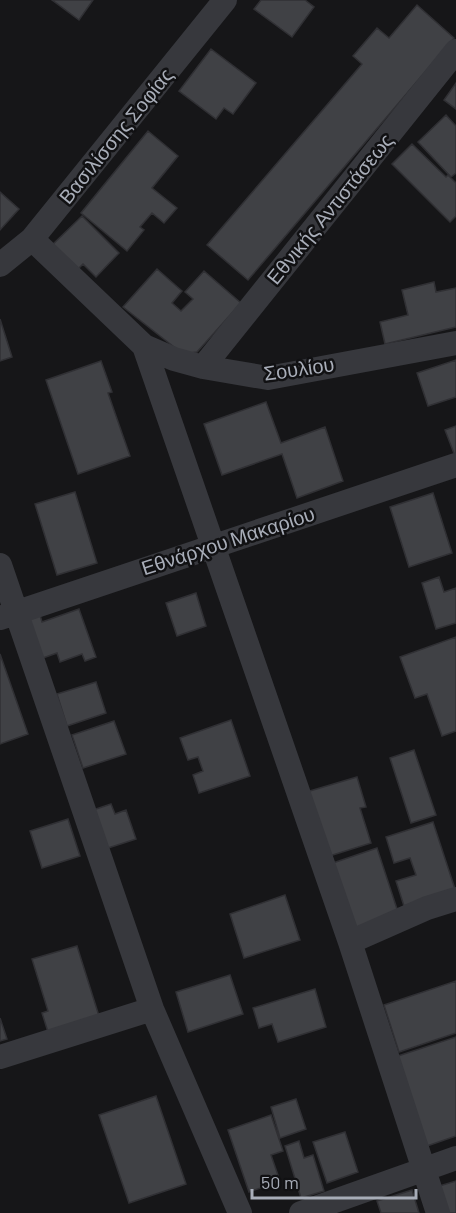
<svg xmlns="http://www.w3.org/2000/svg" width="456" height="1213" viewBox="0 0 456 1213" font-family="Barlow,sans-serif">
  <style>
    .building { fill: #404145; stroke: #303034; stroke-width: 1.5 }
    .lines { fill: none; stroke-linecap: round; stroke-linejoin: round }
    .street { stroke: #37383d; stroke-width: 24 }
    .labels { text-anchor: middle; stroke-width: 5; stroke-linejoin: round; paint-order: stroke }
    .street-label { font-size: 20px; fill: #a8adb8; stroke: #111113 }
  </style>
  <rect width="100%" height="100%" fill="#161618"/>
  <!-- building -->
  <path class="building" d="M52,0H93L79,20Z
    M261,0H305L314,7L292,37L254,9Z
    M417,5L454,38L248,280L207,245L362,64L353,56L377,28L389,38Z
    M211,49L256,83L233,114L224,108L216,119L179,91Z
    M456,83V109L444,100Z
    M446,115L456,126V173L451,177L418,142Z
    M148,131L178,156L152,188L177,208L164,223L152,213L140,227L144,230L127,251L81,213Z
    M412,144L446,177L448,175L456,183V216L450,222L392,164Z
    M0,192L19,209L0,230Z
    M82,216L119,253L96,277L83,264L73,274L48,249Z
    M157,269L182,291L172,303L181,311L193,299L185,292L204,271L241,303L197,352L183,354L123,307Z
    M434,282L436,292L456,288V327L385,344L380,322L408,315L402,290Z
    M0,319L12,357L0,361Z
    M456,360V397L428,406L417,373Z
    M101,361L112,392L108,393L130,456L78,474L46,380Z
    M266,402L281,443L325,427L343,481L297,498L282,454L222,475L204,424Z
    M456,426V456H455L445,430Z
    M75,492L97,563L57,575L35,504Z
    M433,493L452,553L409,567L390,507Z
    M439,577L444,592L456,588V623L436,629L422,583Z
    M196,593L206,626L177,636L166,603Z
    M79,609L96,657L85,661L82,654L60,662L57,653L40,659L27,620L40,615L42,622Z
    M456,637V731L442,736L427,694L415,698L400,657Z
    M0,654L28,734L0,744Z
    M96,682L106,713L67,726L57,694Z
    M231,720L250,776L199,793L193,775L203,771L198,757L188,760L180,738Z
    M114,721L126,754L83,768L72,735Z
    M414,750L436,815L411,823L390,758Z
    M357,777L366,807L360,808L371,843L323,858L303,793Z
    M111,804L115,814L126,810L136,839L105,849L93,810Z
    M68,819L80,856L42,868L30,831Z
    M433,822L455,889L404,906L396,881L416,875L410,858L394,863L386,837Z
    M377,848L399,915L352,930L330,864Z
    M285,895L300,940L244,958L230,914Z
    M77,946L99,1016L48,1032L42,1013L48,1011L32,959Z
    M230,975L243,1014L188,1032L176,992Z
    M456,981V1033L399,1052L384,1005Z
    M315,989L326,1027L278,1042L272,1024L259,1028L253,1008Z
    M0,1018L7,1039L0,1041Z
    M456,1037V1136L427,1146L398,1056Z
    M156,1096L186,1184L129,1203L99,1115Z
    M296,1099L306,1129L280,1138L271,1107Z
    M271,1115L283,1151L271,1155L280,1181L249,1192L228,1130Z
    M345,1132L358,1172L327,1183L313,1142Z
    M299,1141L304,1158L313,1155L324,1191L301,1198L285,1146Z
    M456,1181V1213H444L436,1187Z
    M412,1190L419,1213H381L377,1201Z"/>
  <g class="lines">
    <!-- street -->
    <path class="street" d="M32,239L144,346L174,359L203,367L268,378L456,343
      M0,265L32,239L225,0
      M144,346L350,942L438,1213
      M203,367L456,51
      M0,565L152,1009L240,1213
      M0,618L456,465
      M350,942L427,908L456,899
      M0,1057L152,1009
      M301,1213L456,1158"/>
  </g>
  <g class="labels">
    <!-- street labels -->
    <g class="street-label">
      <text transform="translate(116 136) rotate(-51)" y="7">Βασιλίσσης Σοφίας</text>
      <text transform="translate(330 209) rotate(-51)" y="7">Εθνικής Αντιστάσεως</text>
      <text transform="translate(299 369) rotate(-8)" y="7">Σουλίου</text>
      <text transform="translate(228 541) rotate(-18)" y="7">Εθνάρχου Μακαρίου</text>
    </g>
  </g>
  <!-- scale -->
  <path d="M252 1189v9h164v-9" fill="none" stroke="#a8adb8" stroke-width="3"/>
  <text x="261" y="1189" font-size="18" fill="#a8adb8" stroke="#111113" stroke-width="4.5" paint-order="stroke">50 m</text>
</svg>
